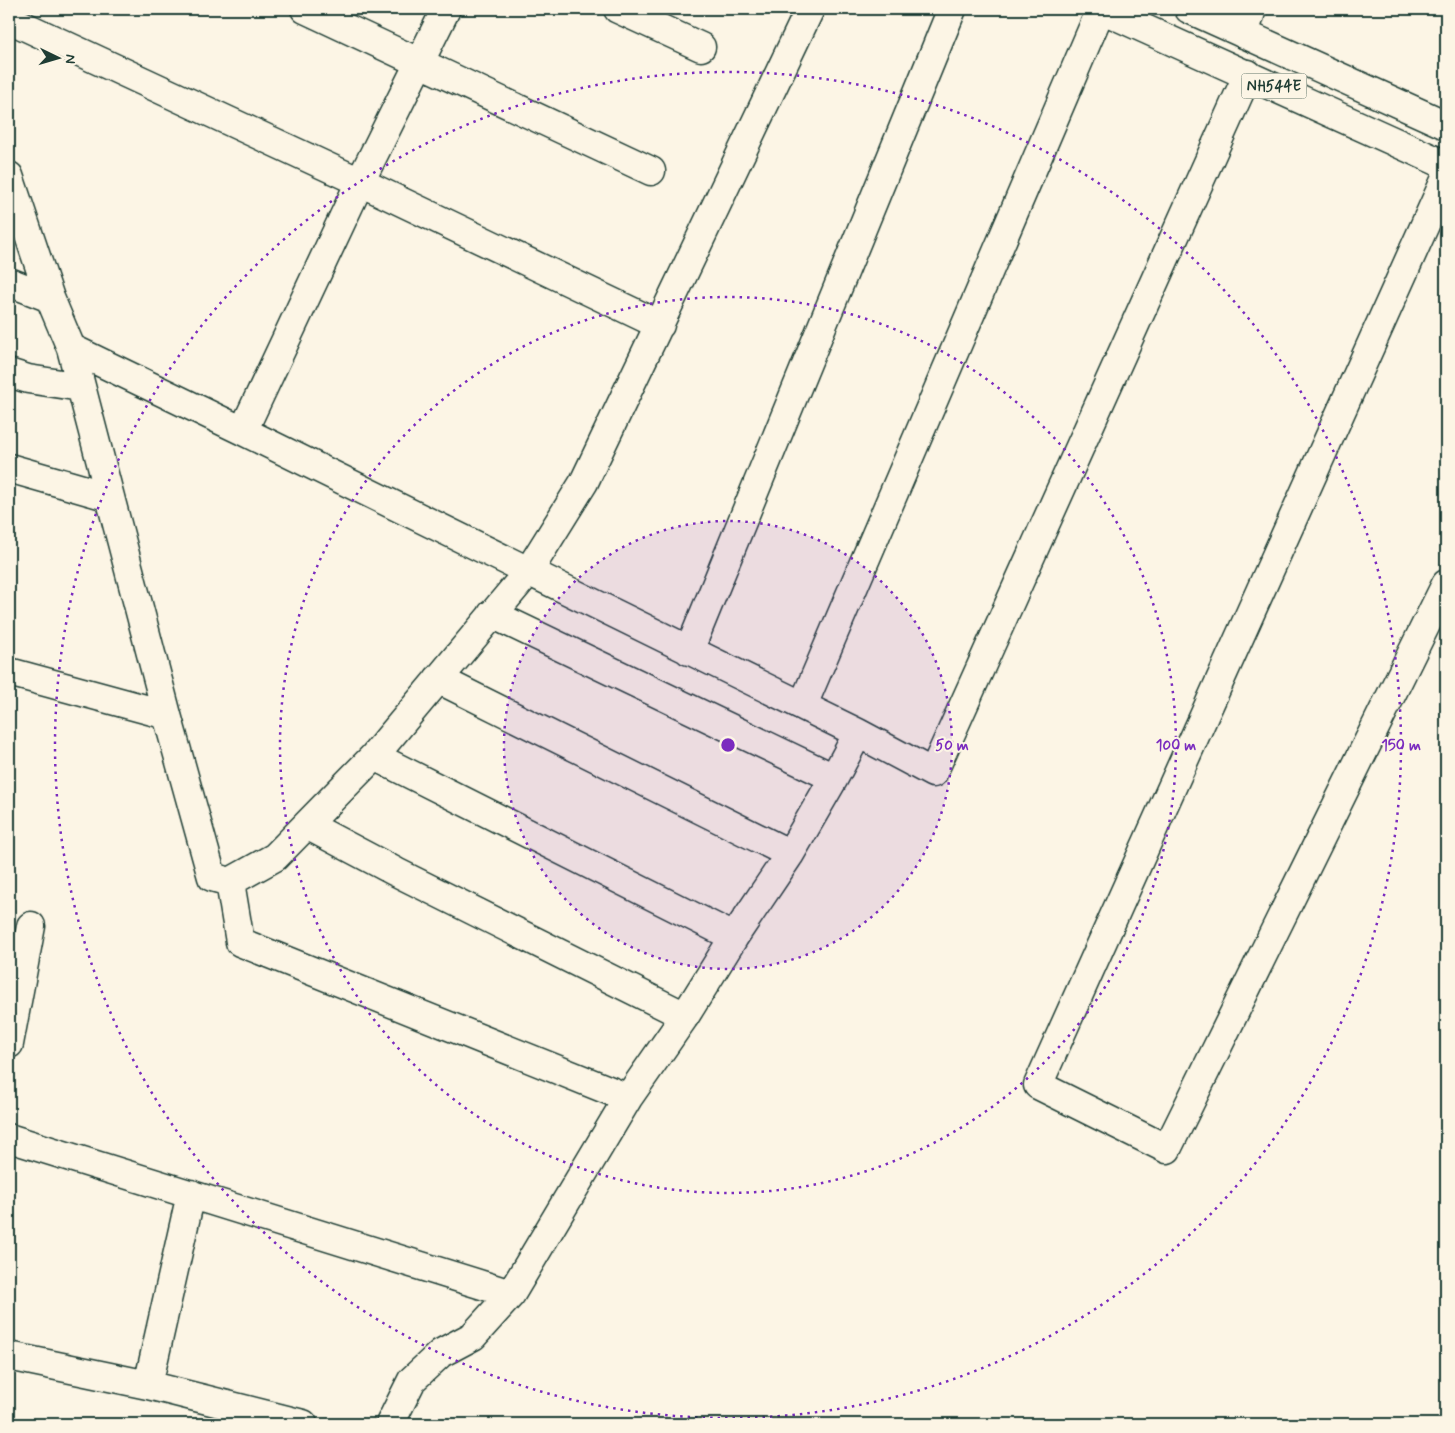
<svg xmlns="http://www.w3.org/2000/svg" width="1455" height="1433" viewBox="0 0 1455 1433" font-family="Mynerve,sans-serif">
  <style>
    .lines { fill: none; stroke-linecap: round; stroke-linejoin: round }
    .street-casing { stroke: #1f3d34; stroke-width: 31 }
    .highway-casing { stroke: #1f3d34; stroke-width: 31 }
    .street { stroke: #fcf5e5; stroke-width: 28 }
    .highway { stroke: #fcf5e5; stroke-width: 28 }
    .ring { fill: none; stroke: #7b2cbf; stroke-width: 2.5; stroke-dasharray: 2.5 5 }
    .labels { text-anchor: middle; stroke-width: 4; stroke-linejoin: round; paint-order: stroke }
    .shield { fill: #fcf5e5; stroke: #617469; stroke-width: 1 }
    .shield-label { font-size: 15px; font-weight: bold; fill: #1f3d34 }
    .centre { fill: #7b2cbf; stroke: #fcf5e5; stroke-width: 2.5 }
    .ring-label { font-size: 15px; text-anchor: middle; font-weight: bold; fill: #7b2cbf; stroke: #fcf5e5; stroke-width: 4; stroke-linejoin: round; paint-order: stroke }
  </style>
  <rect width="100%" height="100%" fill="#fcf5e5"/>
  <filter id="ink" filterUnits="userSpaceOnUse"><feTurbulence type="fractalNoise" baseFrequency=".02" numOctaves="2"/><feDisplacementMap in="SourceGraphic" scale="10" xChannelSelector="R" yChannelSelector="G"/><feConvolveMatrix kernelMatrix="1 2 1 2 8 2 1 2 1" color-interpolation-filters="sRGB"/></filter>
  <g filter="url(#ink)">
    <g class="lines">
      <!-- street casing -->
      <g class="street-casing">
        <path id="street" d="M305,9L651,171
          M618,9L701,47
          M9,19L360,182L660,325
          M1244,34L1252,9
          M9,176L50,298L71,348L167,715L212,877L230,882L275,857L374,756L528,572L584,482L810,9
          M1446,178L1038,1085L1167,1149L1446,584
          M9,282L50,298
          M71,348L243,431L360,182L446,9
          M9,373L28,379L81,387
          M243,431L858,733L834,778L790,854L734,937L685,1016L628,1098L511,1294L473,1336L441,1353L412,1380L390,1424
          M9,468L110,497
          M492,614L834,778
          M689,651L952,9
          M9,672L167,715
          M438,679L790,854
          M803,705L1101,9
          M858,733L933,773L1248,74
          M374,756L734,937
          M307,825L396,872L685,1016
          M230,882L240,942L628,1098
          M9,1044L31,926
          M9,1138L511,1294
          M9,1356L148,1385L303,1424
          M148,1385L191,1194"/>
      </g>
      <!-- highway casing -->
      <g class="highway-casing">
        <path id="highway" d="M1101,9L1446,165
          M1189,9L1446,125"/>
      </g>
      <!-- street -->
      <use href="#street" class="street"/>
      <!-- highway -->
      <use href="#highway" class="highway"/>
    </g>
  </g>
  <!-- distance rings -->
  <circle cx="728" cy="745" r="224" fill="#7b2cbf" fill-opacity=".12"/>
  <g class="ring">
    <circle cx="728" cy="745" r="224"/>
    <circle cx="728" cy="745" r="448"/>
    <circle cx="728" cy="745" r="673"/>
  </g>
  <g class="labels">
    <!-- shield labels -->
    <rect class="shield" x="1241.5" y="73.5" width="65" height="25" rx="4"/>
    <g class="shield-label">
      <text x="1274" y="91">NH544E</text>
    </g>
  </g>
  <circle cx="728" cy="745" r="8" class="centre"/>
  <g class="ring-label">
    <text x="952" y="750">50 m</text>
    <text x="1176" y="750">100 m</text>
    <text x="1401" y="750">150 m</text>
  </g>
  <!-- margin -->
  <rect width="1455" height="1433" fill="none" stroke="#fcf5e5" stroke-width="30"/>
  <rect x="15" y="15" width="1425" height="1403" fill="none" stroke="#1f3d34" stroke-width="2" filter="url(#ink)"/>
  <!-- north arrow -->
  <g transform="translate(58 58) rotate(95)" stroke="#fcf5e5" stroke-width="4" paint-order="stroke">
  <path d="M0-4L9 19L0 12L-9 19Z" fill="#1f3d34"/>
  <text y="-8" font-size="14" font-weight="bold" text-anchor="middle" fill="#1f3d34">N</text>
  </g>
</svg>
